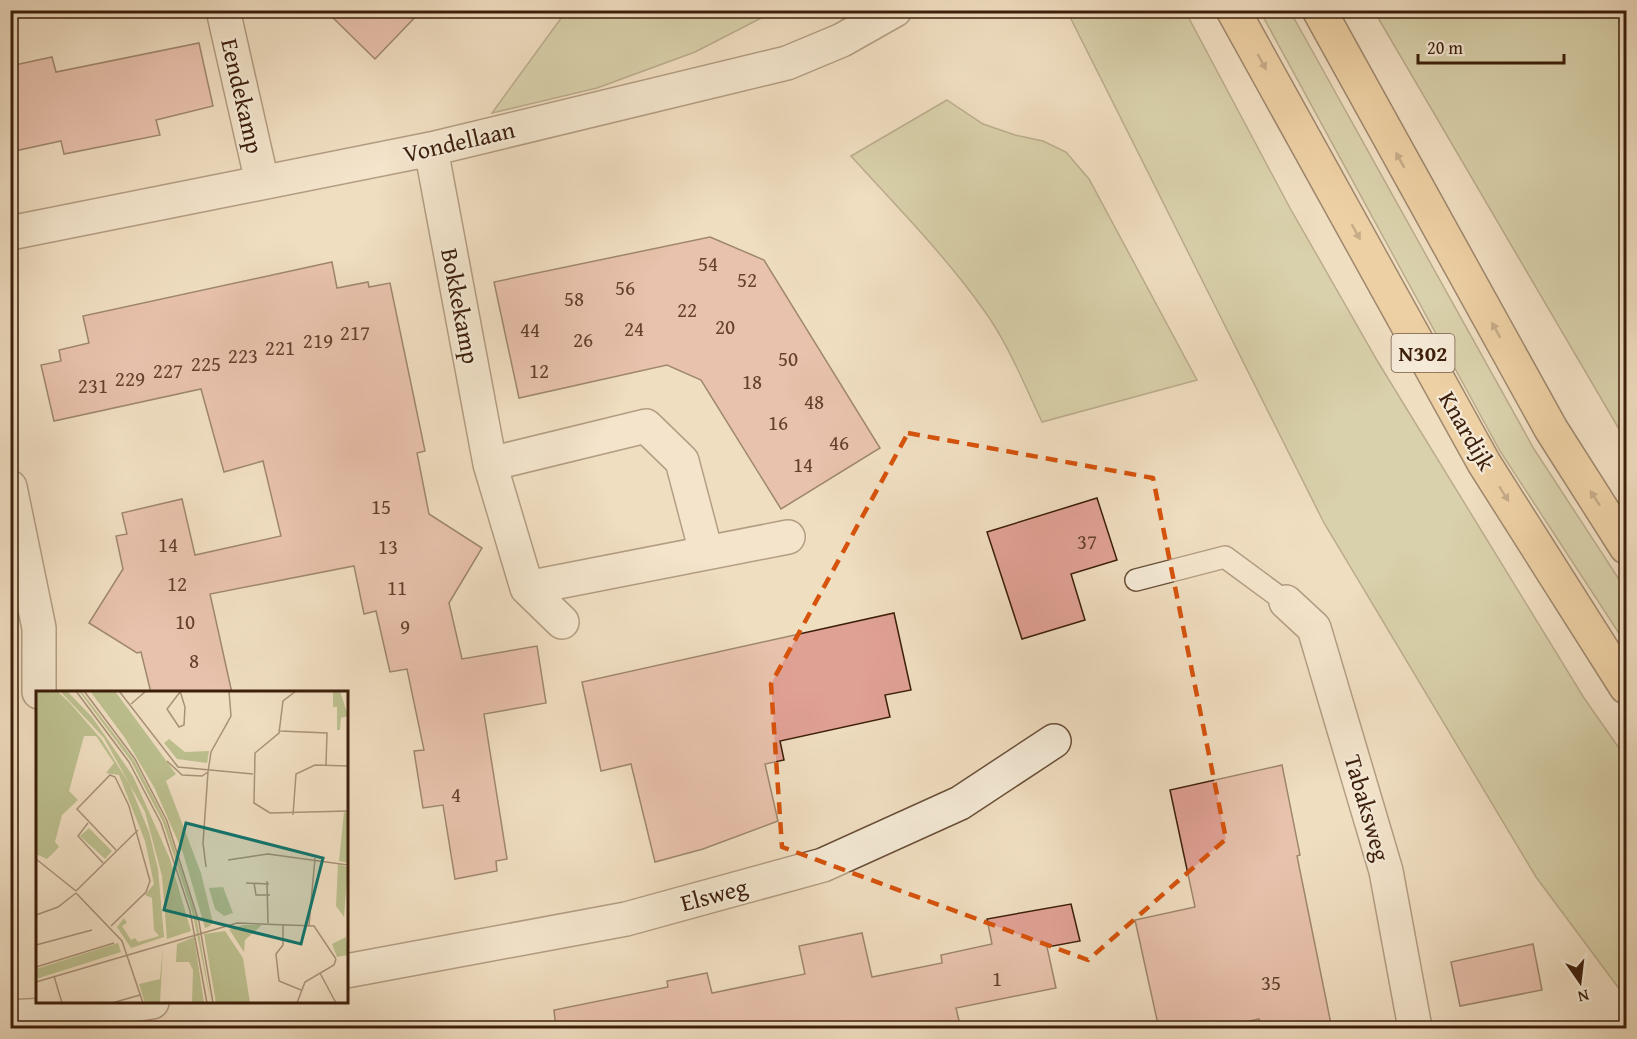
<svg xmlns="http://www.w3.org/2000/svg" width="1637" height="1039" viewBox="0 0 1637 1039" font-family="'Gentium Book Plus',serif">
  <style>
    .green { fill: #bdc090; stroke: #7c704d; stroke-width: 1.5 }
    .building { fill: #e0a195; stroke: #3c1f0a; stroke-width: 1.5 }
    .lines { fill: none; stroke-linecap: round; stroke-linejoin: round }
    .service-casing { stroke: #694f38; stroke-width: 24 }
    .minor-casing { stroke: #694f38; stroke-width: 36 }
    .primary-casing { stroke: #3c1f0a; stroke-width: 36 }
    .service { stroke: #f5ead7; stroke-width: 21 }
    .minor { stroke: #f5ead7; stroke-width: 33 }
    .primary { stroke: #e8bf80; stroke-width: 33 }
    .oneway { fill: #926f45 }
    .marked { fill: none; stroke: #d7530c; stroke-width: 4.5; stroke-dasharray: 12 8; stroke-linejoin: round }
    .labels { text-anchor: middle; stroke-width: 4.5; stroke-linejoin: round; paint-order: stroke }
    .number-label { font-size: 21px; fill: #65402d }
    .shield { fill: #f5ead7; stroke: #745c48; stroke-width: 1.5 }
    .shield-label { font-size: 22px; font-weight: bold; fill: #3c1f0a }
    .street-label { font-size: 24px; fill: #3c1f0a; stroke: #f5ead7 }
    .inset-road { fill: none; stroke: #a89278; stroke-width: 1.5 }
    .view { fill: #0f766e; fill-opacity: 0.15; stroke: #0f766e; stroke-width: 3 }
    .inset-edge { fill: none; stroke: #3c1f0a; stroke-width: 3 }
  </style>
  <rect width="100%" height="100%" fill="#f0dec1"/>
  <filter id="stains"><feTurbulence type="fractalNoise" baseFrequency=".00333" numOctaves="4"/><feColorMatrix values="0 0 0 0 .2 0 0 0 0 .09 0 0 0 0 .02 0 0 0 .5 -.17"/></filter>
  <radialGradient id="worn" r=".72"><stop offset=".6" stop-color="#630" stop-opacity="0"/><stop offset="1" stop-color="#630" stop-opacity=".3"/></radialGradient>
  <!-- green -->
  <path class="green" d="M567,10H775V11L695,52L597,88L492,113Z
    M1067,11H1185L1290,208L1378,362L1584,698L1626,758V998L1536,877L1324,523Z
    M1260,11H1290L1534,449L1626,590V644L1500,451Z
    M1374,11H1626V441Z
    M947,100L983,124L1015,135L1043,141L1066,152L1089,179L1197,380L1042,422C1024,384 1008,343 983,309C944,254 896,206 851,156Z"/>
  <!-- building -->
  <path class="building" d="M325,10H422L375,59Z
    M199,43L213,106L156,120L160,135L64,154L61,141L10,152V66L52,57L56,72Z
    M710,237L764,260L880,448L781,509L701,380L667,365L519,398L494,282Z
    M332,262L337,288L368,282L369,287L390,283L425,451L417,453L429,514L482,548L449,603L462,659L537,646L546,703L484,714L507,859L496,861L497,871L455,879L443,805L423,808L414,751L424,750L407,669L390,672L376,611L364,614L354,566L210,594L232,693H151L141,652L137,653L89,623L123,569L116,536L127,534L122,513L182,499L195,555L281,536L263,461L224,472L201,389L54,421L41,365L61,361L59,350L89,343L83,316Z
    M1097,498L1117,560L1071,574L1085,620L1022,639L987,532Z
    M894,613L911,690L885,695L890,717L780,741L784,760L765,764L778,821L703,849L655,862L631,764L601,771L582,682Z
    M1282,765L1300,855L1297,856L1332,1029H1261L1259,1019L1215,1029H1159L1135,920L1195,907L1170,790Z
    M1071,904L1080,941L1047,947L1056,988L956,1008L961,1029H556L554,1010L668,987L667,981L707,973L712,993L805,974L799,946L862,933L872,977L942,963L941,955L992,944L987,919Z
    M1533,944L1542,990L1460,1006L1451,962Z"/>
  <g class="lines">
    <!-- service casing -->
    <g class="service-casing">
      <path id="service" d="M1136,580L1225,557L1286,602"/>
    </g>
    <!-- minor casing -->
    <g class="minor-casing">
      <path id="minor" d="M223,10L262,182
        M431,149L490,464L527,588L562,622
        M10,233L431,149L787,63L842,40L895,10
        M490,464L646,426L682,461L706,552
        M10,487L39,628V692
        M527,588L788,537
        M1286,602L1314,628L1386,871L1415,1028
        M346,971L626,919L823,865L960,803L1054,741
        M10,1017L81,1013L152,1002"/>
    </g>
    <!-- primary casing -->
    <g class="primary-casing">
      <path id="primary" d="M1233,10L1484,463L1626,687
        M1319,10L1551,429L1626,547"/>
    </g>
    <!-- service -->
    <use href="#service" class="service"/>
    <!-- minor -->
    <use href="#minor" class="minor"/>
    <!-- primary -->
    <use href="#primary" class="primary"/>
  </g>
  <!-- one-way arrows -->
  <defs><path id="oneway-solid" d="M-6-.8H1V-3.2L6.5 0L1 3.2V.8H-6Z" transform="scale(1.5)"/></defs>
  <g class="oneway">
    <use href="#oneway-solid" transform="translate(1262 62) rotate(61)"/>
    <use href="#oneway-solid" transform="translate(1400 160) rotate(-119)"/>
    <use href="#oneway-solid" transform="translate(1356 232) rotate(61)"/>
    <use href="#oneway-solid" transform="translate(1496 330) rotate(-119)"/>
    <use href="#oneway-solid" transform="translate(1504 494) rotate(58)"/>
    <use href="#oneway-solid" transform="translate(1595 498) rotate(-123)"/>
  </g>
  <!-- marked area -->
  <path d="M0 0H1637V1039H0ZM908,433L1153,478L1226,839L1088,960L782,847L771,684Z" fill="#f0dec1" fill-opacity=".55" fill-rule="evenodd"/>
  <path class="marked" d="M908,433L1153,478L1226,839L1088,960L782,847L771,684Z"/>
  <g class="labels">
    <!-- number labels -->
    <g class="number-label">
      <text x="708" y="271">54</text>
      <text x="747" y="287">52</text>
      <text x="625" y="295">56</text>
      <text x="574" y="306">58</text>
      <text x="687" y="317">22</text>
      <text x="725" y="334">20</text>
      <text x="634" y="336">24</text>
      <text x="530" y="337">44</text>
      <text x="355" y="340">217</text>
      <text x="583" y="347">26</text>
      <text x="318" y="348">219</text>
      <text x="280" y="355">221</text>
      <text x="243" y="363">223</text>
      <text x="788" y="366">50</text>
      <text x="206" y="371">225</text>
      <text x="168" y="378">227</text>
      <text x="539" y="378">12</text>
      <text x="130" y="386">229</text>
      <text x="752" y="389">18</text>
      <text x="93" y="393">231</text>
      <text x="814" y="409">48</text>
      <text x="778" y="430">16</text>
      <text x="839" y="450">46</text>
      <text x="803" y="472">14</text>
      <text x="381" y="514">15</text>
      <text x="1087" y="549">37</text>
      <text x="168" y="552">14</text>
      <text x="388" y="554">13</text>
      <text x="177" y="591">12</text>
      <text x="397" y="595">11</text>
      <text x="185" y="629">10</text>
      <text x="405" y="634">9</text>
      <text x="194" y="668">8</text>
      <text x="456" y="802">4</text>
      <text x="997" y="986">1</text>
      <text x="1271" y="990">35</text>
    </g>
    <!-- shield labels -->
    <rect class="shield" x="1391.5" y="334" width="63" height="38" rx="4.5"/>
    <g class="shield-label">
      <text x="1423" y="361">N302</text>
    </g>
    <!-- street labels -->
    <g class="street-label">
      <text transform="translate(242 96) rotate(77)" y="8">Eendekamp</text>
      <text transform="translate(459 142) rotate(-13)" y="8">Vondellaan</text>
      <text transform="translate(460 306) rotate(79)" y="8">Bokkekamp</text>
      <text transform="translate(1467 431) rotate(60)" y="8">Knardijk</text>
      <text transform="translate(1367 808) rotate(74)" y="8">Tabaksweg</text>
      <text transform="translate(714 895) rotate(-15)" y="8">Elsweg</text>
    </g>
  </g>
  <!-- overview -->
  <g transform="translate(36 691)">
    <rect width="312" height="312" fill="#f0dec1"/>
    <path d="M0,0H21L33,11L66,49L94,94L113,141L122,178L128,246L95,257L81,236L88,227L91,232L86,235L95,249L99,247L102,251L123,245L118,239L116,207L109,204L118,193L109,150L83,84L70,82L78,72L60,45H48L33,100L42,109L26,124L19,151L23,156L11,168L0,163ZM24,0H31L56,26L97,85L134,168L155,240L131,248L126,185L109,121L68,47ZM43,0H45L98,69L130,131L160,224L175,312L157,224L127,131L95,70ZM54,0H79L140,83L130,90L165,182L177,232L172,236L169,237L147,162L119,98L89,47ZM297,0H304L312,25L305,27L304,39H301V16H297ZM133,48L149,61L173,60L171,72L141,68L128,52ZM308,121L312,122V172L303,170ZM53,137L76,160L69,168L44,145ZM302,173L312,176L308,226L300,215ZM187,196L197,222L188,225L179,218L173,197ZM208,234H226L209,249L208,261L193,238ZM189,240L207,267L214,312H180L168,243ZM158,246L168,312H156L157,279L153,271H140L141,253ZM310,246L312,264L301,266L296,253ZM82,252L85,261L0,288V278ZM127,256L124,312H109L103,293L124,288Z" fill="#bdc090"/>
    <path class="inset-road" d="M40,0L93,71L125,132L154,220L171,312M48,0L99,68L131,130L163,231L177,312M83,0L142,76L217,83M144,0L149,16L148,34L143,36L131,18L144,1M260,0L247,10L243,42L219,62L218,112L234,122L312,120M95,13L110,0M244,40L291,42L290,74M131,70L146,84L166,85L172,81M257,124L260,83L279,74L312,75M52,132L42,145L67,172M0,168L40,200M192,169L232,163L312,174M170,176L167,152L172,81L175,61L195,25L193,0M231,190L232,232M210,192L233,193M218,192L220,204H234M40,200L102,139M40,202L86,250L107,312M0,224L22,216L40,202M247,233V254L240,263L243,290L265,299M273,234L279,167M75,235L110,201L114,190L93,115L79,86L74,84L41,118L80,159M0,254L56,239M0,276L78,252M284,282L300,312M18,285L26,312M0,291L201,232L278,235L300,268M76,312L104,304M261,312L269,291L298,274L300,268"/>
    <path class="view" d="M150,132L287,167L265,253L128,219Z"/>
    <rect width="312" height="312" class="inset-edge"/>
  </g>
  <!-- margin -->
  <rect width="1637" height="1039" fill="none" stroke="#f0dec1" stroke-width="36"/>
  <rect x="12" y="12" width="1613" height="1015" fill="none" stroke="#3c1f0a" stroke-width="3"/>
  <rect x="18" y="18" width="1601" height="1003" fill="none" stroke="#3c1f0a" stroke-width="1.5"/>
  <!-- north arrow -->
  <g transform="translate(1580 982) rotate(166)" stroke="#f5ead7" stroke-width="4.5" paint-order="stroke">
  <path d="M0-4.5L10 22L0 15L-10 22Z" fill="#3c1f0a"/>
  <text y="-9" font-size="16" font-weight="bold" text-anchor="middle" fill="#3c1f0a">N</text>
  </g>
  <!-- scale -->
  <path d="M1418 54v9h146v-9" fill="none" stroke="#3c1f0a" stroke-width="3"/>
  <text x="1427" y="54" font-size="18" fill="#3c1f0a" stroke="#f5ead7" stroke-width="4.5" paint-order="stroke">20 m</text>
  <rect width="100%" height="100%" filter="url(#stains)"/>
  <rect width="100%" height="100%" fill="url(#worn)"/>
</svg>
